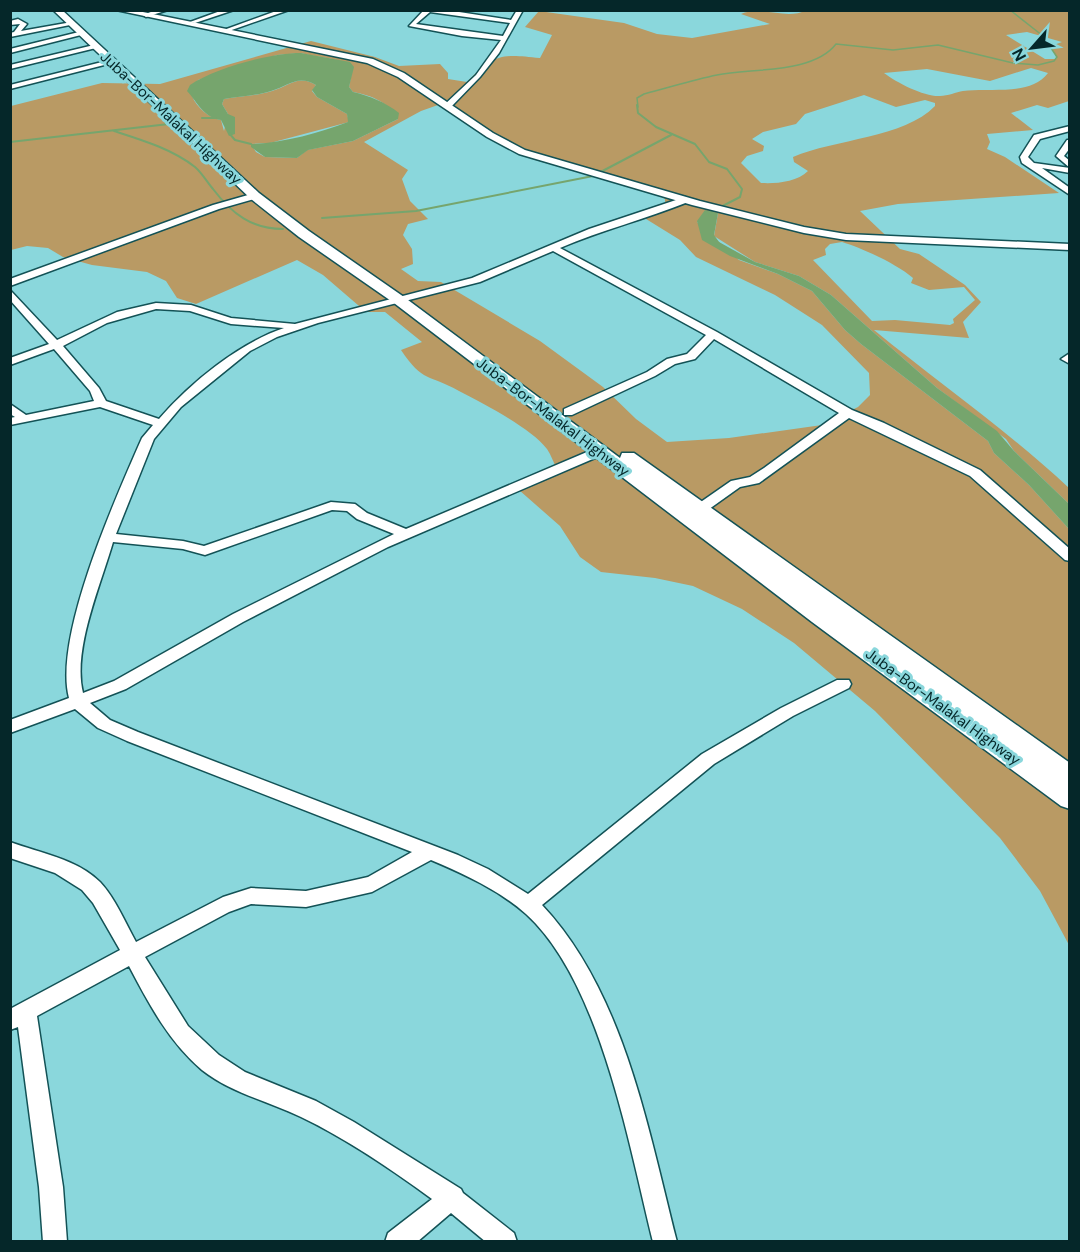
<svg xmlns="http://www.w3.org/2000/svg" width="1080" height="1252" viewBox="0 0 1080 1252" font-family="'DM Sans',sans-serif">
  <style>
    .green { fill: #b99a64; fill-rule: evenodd }
    .water { fill: #76a56d }
    .lines { fill: none; stroke-linecap: round; stroke-linejoin: round }
    .stream-far1 { stroke: #76a56d; stroke-width: 1.5 }
    .stream { stroke: #76a56d; stroke-width: 2 }
    .minor-casing { stroke: #135256; stroke-width: 3 }
    .major-casing { stroke: #135256; stroke-width: 3 }
    .highway-casing { stroke: #135256; stroke-width: 3 }
    .minor { fill: #fff; fill-rule: evenodd }
    .major { fill: #fff; fill-rule: evenodd }
    .highway { fill: #fff; fill-rule: evenodd }
    .labels { text-anchor: middle; stroke-width: 6; stroke-linejoin: round; paint-order: stroke }
    .far-street-label { font-size: 15px; fill: #052729; stroke: #8ad7dc }
  </style>
  <rect width="100%" height="100%" fill="#8ad7dc"/>
  <!-- green -->
  <path class="green" d="M806,10L1069,11V101L1048,108L1037,105L1011,113L1033,130L987,134L990,142L987,149L1005,157L1059,193L898,204L860,211L900,249L919,254L965,285L981,302L963,322L969,338L874,330C939,383 1008,431 1069,488V504L1014,451L1006,439L937,388L831,295L799,276L755,262L714,236L718,213L697,222L739,260L778,274L812,291L845,330L861,344L988,441L994,453L1029,485L1069,529V945L1040,891L1000,838L875,711L794,643L742,609L693,586L655,578L601,572L580,557L560,526L519,490L557,470C554,463 551,455 547,449C531,428 484,404 459,391C429,374 423,383 401,350L422,342L385,312H366L323,275L297,260L196,304L177,298L166,281L147,272L92,265L63,257L48,248L27,246L11,250V106L102,83L160,84L311,41L375,57L399,66L440,64L448,73V79L467,82C495,53 502,54 540,58L552,35L525,27L539,11L624,23L657,34L692,38L770,24L741,14C762,5 787,21 806,10ZM1027,32L1062,42L1051,46L1057,59H1045L1006,35ZM301,53C320,58 337,57 353,67L349,87L353,92C373,96 388,102 398,119L353,141L307,150L297,158L265,157L256,152L251,144L270,143L349,122L347,114L317,97L312,91L316,85C298,74 289,86 272,91C257,96 239,96 224,99L222,104L228,114L224,131L221,120C209,118 197,108 192,96L198,80L277,55ZM1031,68L1048,73C1030,97 989,87 963,91C956,92 948,96 940,96C925,97 897,83 884,73L927,69L990,81ZM864,95L896,107L925,100L935,103V106C904,138 835,139 793,157L794,162L808,171C797,182 775,184 761,183L741,163L747,156L763,151L764,146L752,139L763,132L796,124L805,114ZM438,105L482,134L532,159L660,196L665,199V204L638,214L680,240L696,257L775,295L822,325L869,373L870,395L858,407L822,425L729,438L667,442L636,419L603,387L540,341L441,282L418,281L401,269L413,264L412,249L403,235L408,224L428,219L410,201L402,179L408,170L364,142L421,111ZM842,242C862,248 897,264 913,278L911,283L929,290L964,287L975,300L953,319L954,323L950,325L895,320L872,321L813,260L826,255L825,249L830,244Z"/>
  <!-- water -->
  <path class="water" d="M301,53L350,62L354,67L349,87L353,92C370,96 385,102 399,113L398,119L353,141L308,150L297,158L265,157L251,147V144C284,143 318,133 348,122L347,114L317,97L312,90L316,85C298,74 288,86 271,91C256,96 239,96 224,99L222,104L228,114L235,117V134L229,136L221,120C204,118 198,103 187,91L190,85C216,68 270,53 301,53Z
    M705,210L718,213L714,235L719,242L755,262L799,276L831,295L937,388L997,431L1014,451L1069,504V529L1029,485L994,453L988,441L861,344L845,330L812,291L778,274L730,256L702,240L697,221Z"/>
  <g class="lines">
    <!-- stream-far1 -->
    <path class="stream-far1" d="M638,107L637,98L644,94C668,88 692,80 717,75C751,68 813,74 836,44L893,50L938,45L1013,63L1038,65L1054,61L1057,57L1043,36L1010,10"/>
    <!-- stream -->
    <path class="stream" d="M637,105L638,113L656,127L695,144L709,162L727,169L742,189L740,197L711,212L709,216
      M202,118H216
      M114,131C142,140 172,149 195,167C202,173 207,182 213,189C232,214 252,229 283,229
      M229,133L235,140L251,144
      M10,142L169,124
      M322,218L416,211L593,176L671,135"/>
    <!-- minor casing -->
    <g class="minor-casing">
      <path id="minor" d="M156,10H168L146,17L143,15Z
        M223,10H234L195,23L190,22Z
        M279,10H289L226,32L221,31Z
        M424,10H446L511,20L517,10H523L499,53L480,77L450,108L443,106L476,75L501,40L462,36L409,26ZM430,12L510,23L503,36L416,24Z
        M18,19L27,24L21,31L72,22L75,24L10,37V33L14,32L20,24L10,25V21Z
        M79,32L81,35L10,53V49Z
        M94,45L96,48L10,69V65Z
        M110,60L112,63L10,89V85Z
        M1070,126V131L1040,139L1028,157L1034,163L1070,168V173L1042,168L1070,188V195L1022,163L1020,157L1034,135Z
        M1067,140H1070V148L1064,156L1070,161V168L1056,156Z
        M255,193L258,194V198L219,209L10,286V279L213,205Z
        M685,197L689,200L688,202C646,219 602,230 560,248L717,332L852,410L884,423L980,470L1070,549V561L1065,560L970,476L849,418L759,483L740,487L705,512H695L693,509L695,506L731,481L750,477L764,468L839,413L714,339L695,359L675,364L655,376L572,415H564V409L647,372L667,359L687,354L706,335L553,251L480,282L318,323L277,337L250,351L181,407L154,439L116,534L183,541L204,546L331,502L355,504L367,513L406,529L594,449H602V455L388,547L243,622L126,689L90,703L110,720L138,732L458,855L488,869L528,894L702,754L781,708L837,680H849L851,684L849,688L793,716L714,764L542,905C624,992 648,1129 677,1242H653C629,1146 601,982 526,914C499,890 464,874 431,860L372,892L306,907L251,904L229,912L145,957L188,1026L219,1055L245,1072L316,1101L354,1122L461,1189L463,1193L514,1233L517,1242H486L451,1213L417,1242H385L388,1233L432,1199C391,1169 347,1139 301,1117C268,1101 231,1093 202,1070C169,1042 149,1004 129,966L37,1016L63,1187L67,1242H43L39,1187L18,1027L10,1030V1009L120,950L93,903L82,890L55,873L10,858V842C40,853 77,859 100,882C115,898 125,922 136,942L223,897L251,888L306,891L368,877L412,852L127,741L98,728L75,709L10,733V720L69,698C53,637 116,497 142,438L153,425L100,407L10,425V418L15,417L10,414V404L26,415L94,401L90,391L54,349L10,365V358L49,344L10,300V290L57,340L117,312L156,303L191,305L231,318L295,324L472,278L589,229ZM156,309L190,311L231,324L284,328C239,343 190,383 159,419L106,401L99,388L63,346L107,323ZM332,510L347,511L357,519L394,534L233,614L114,681L83,693C72,650 101,584 113,542L183,549L205,555Z
        M1070,353V364L1061,359Z"/>
    </g>
    <!-- major casing -->
    <g class="major-casing">
      <path id="major" d="M116,10H133L373,59L404,73L493,133L525,150L700,201L804,227L846,234L1070,244V250L846,240L804,233L692,205L519,154L487,137L398,77L367,63Z"/>
    </g>
    <!-- highway casing -->
    <g class="highway-casing">
      <path id="highway" d="M53,10H62L259,193L309,231L404,297L620,458L622,453H634L1070,763V809L1061,806L812,622L394,303L299,237L251,199Z"/>
    </g>
    <!-- minor -->
    <use href="#minor" class="minor"/>
    <!-- major -->
    <use href="#major" class="major"/>
    <!-- highway -->
    <use href="#highway" class="highway"/>
  </g>
  <g class="labels">
    <!-- far-street labels -->
    <g class="far-street-label">
      <text transform="translate(171 118) rotate(43)" y="5">Juba-Bor-Malakal Highway</text>
      <text transform="translate(553 417) rotate(37)" y="5">Juba-Bor-Malakal Highway</text>
      <text transform="translate(943 707) rotate(36)" y="5">Juba-Bor-Malakal Highway</text>
    </g>
  </g>
  <!-- border -->
  <rect width="1080" height="1252" fill="none" stroke="#052729" stroke-width="24"/>
  <!-- north arrow -->
  <g transform="translate(1032 48) rotate(242)" stroke="#8ad7dc" stroke-width="4.5" paint-order="stroke">
  <path d="M0-4.5L10 22L0 15L-10 22Z" fill="#052729"/>
  <text y="-9" font-size="16" font-weight="bold" text-anchor="middle" fill="#052729">N</text>
  </g>
</svg>
